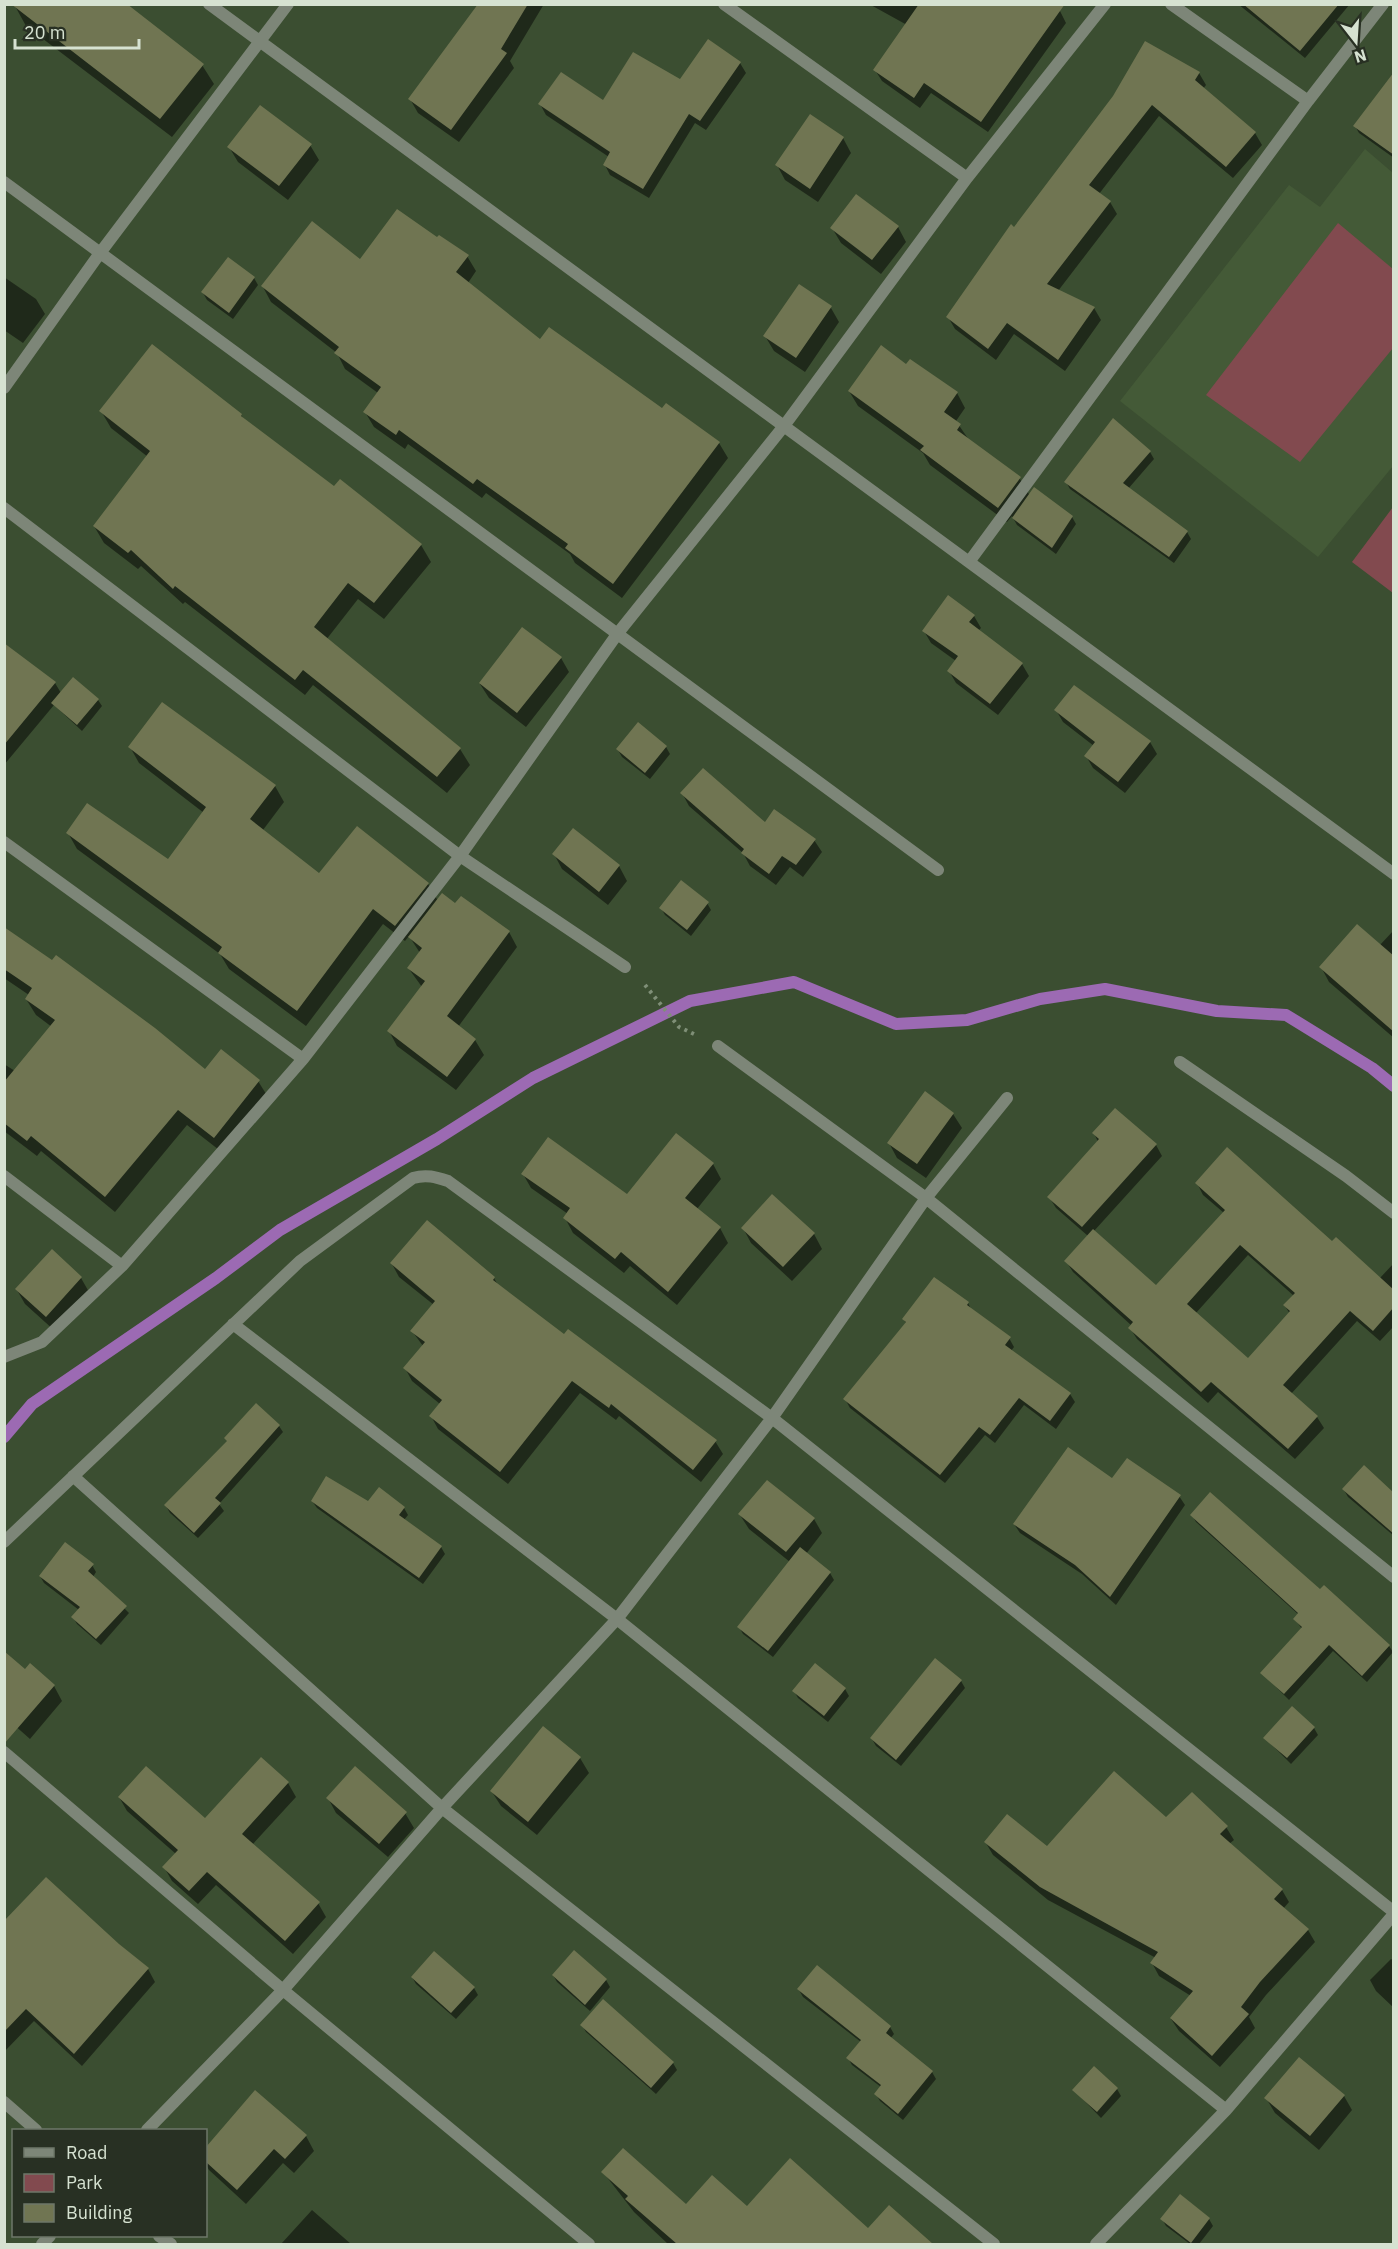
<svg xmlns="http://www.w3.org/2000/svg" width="1398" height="2249" viewBox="0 0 1398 2249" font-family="'IBM Plex Sans',sans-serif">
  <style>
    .built { fill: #445a37 }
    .green { fill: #824a4f }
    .shadow { fill: #0007; fill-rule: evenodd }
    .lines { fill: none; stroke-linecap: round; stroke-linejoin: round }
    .stream { stroke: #9c6ab3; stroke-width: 12 }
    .building { fill: #707552; fill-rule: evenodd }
    .path { stroke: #7f8f77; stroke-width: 4; stroke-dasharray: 3 4.5; stroke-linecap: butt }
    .minor { stroke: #7d8678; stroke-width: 12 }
  </style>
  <rect width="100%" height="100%" fill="#3b4e31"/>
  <!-- built -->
  <path class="built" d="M1365,149L1393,173V466L1318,557L1120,401L1289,185L1320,207Z"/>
  <!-- green -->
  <path class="green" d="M1338,223L1393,269V348L1300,462L1206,395Z
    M1393,507V593L1352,562Z"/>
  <!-- shadow -->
  <path class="shadow" d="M489,4H544L510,61L514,68L459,142L418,113L410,99Z
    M869,4H1050L1060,11L1066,23L988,132L931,93L920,108L882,81L875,70L907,25Z
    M1238,4H1350L1305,58Z
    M15,6L202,65L214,84L172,137L26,26Z
    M740,63L746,73L706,130L695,123L649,198L610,175L605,165L609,157L546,115L540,104L603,102Z
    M1199,73L1206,85L1203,89L1255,133L1262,145L1233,178L1159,116L1099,194L1110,202L1117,214L1058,291L1094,308L1101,320L1065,371L1014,334L996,360L955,329L948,317L1114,96Z
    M1394,109V158L1359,133L1355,126Z
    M843,138L851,153L818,202L785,180L777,165Z
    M310,145L319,160L288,200L238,162L229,147Z
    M898,227L906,242L881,274L841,243L832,228Z
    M438,239L467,256L476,271L468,283L540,341L719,443L728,458L622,598L575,563L570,554L486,493L482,498L408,444L405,449L374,427L365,412L378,393L345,369L337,353L271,302L263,287Z
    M4,277L36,299L45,314L23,343L4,330Z
    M254,278L258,285L233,319L207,300L203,293Z
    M831,308L839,322L805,372L774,351L765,336Z
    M907,366L957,393L965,408L956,421L969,440L1020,479L1030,496L1072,517L1076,524L1056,554L1017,525L1012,516L1007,522L930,465L923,453L858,406L849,391Z
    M101,411L241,415L245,421L334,488L340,481L421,545L431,562L384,619L358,599L326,640L460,749L470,765L447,793L313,685L305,695L185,602L183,604L141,566L138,569L104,543L94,526L148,457L111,428Z
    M1150,452L1154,459L1128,489L1187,532L1191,539L1174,563L1070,489L1066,482Z
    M974,616L981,628L978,631L1022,664L1029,676L998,715L956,683L949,671L956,661L931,643L924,631Z
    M561,658L569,672L526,727L489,698L480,684Z
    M4,660L55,683L61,693L98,700L102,706L82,731L54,705L4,765Z
    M1056,710L1150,742L1157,754L1125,793L1093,768L1086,756L1094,746L1063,722Z
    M639,725L666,747L670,754L650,779L622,757L618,750Z
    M130,747L275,786L284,802L263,830L319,875L428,884L438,901L455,906L509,932L517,947L458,1027L475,1040L484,1055L456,1090L397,1046L389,1031L422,987L409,969L420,953L409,936L405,941L383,924L306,1026L229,969L220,954L77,849L68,833L168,861L204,813L139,763Z
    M682,793L814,840L822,852L803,877L790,867L776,885L750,866L743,853L689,806Z
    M554,854L619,866L627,881L608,905L562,869Z
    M707,903L711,910L691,936L665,915L661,908Z
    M4,928L205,1071L258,1081L268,1097L223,1153L187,1125L115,1212L41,1151L37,1156L4,1131V1064L15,1071L52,1027L36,1015L26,999L29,995L4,978Z
    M1394,930V1038L1329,982L1321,967L1379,946Z
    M953,1114L962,1128L926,1178L897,1158L889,1143Z
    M1094,1133L1156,1145L1162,1156L1094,1231L1156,1287L1224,1213L1203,1195L1197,1183L1332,1243L1379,1279L1394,1263V1326L1380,1341L1357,1321L1291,1394L1317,1417L1324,1428L1295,1459L1218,1392L1208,1403L1137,1339L1130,1328L1132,1326L1073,1272L1066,1261L1088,1236L1056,1208L1049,1197L1098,1142ZM1248,1255L1294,1296L1285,1306L1290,1314L1248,1360L1196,1313Z
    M713,1164L721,1179L697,1209L720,1228L728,1243L677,1305L630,1266L624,1273L573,1233L565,1218L568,1214L531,1188L523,1174L627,1196Z
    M743,1228L814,1234L822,1249L792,1281L751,1243Z
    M392,1264L494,1278L499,1287L565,1336L715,1441L723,1454L701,1482L619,1416L616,1420L580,1393L508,1484L438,1429L431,1416L440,1404L412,1381L405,1368L423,1346L412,1331L434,1305L399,1277Z
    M81,1278L89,1292L55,1331L25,1304L17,1290Z
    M968,1303L972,1311L1009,1338L1014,1347L1011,1351L1070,1394L1075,1402L1056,1429L1024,1405L995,1443L985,1435L945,1483L850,1408L845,1399L906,1323L904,1320Z
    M279,1426L283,1432L219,1504L224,1511L198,1538L170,1513L166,1506L228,1442Z
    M1112,1480L1179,1496L1185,1505L1116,1605L1082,1574L1020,1533L1014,1524Z
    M1344,1490L1394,1495V1536L1348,1497Z
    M312,1501L369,1503L404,1508L408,1515L404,1520L441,1547L445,1554L423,1584L317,1508Z
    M740,1515L814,1519L822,1533L806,1554L830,1573L834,1580L773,1657L743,1634L739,1627L790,1562L749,1529Z
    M1192,1515L1320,1592L1389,1646L1393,1652L1367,1682L1333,1651L1289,1700L1262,1673L1302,1629L1295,1619L1299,1615L1196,1522Z
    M92,1565L96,1572L93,1577L129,1613L101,1645L77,1624L73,1617L79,1610L44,1583L40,1576Z
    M935,1660L961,1681L965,1688L901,1766L876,1746L872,1739Z
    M25,1671L54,1686L62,1701L30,1739L4,1716Z
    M845,1689L849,1696L828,1722L798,1698L794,1691Z
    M543,1728L580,1758L589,1773L537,1835L501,1806L492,1792Z
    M1314,1728L1318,1735L1291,1764L1265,1738Z
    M261,1759L288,1783L296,1797L252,1845L318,1903L326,1917L293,1954L216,1885L198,1904L172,1881L164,1867L176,1854L127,1811L119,1797L205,1820Z
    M328,1798L405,1813L414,1828L388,1857L336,1813Z
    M1166,1819L1226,1827L1234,1840L1229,1844L1282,1890L1289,1902L1283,1909L1308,1930L1315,1942L1266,1995L1249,2017L1255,2028L1220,2067L1179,2031L1171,2019L1191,1996L1159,1976L1152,1963L1156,1958L1048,1900L993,1855L986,1843L1047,1848Z
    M4,1923L118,1945L148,1969L155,1982L82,2066L34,2021L4,2052Z
    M1391,1959L1394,1961V2008L1376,1991L1370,1980Z
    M818,1967L890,2027L894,2034L890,2039L932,2072L936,2079L903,2120L880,2101L876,2094L881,2087L852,2065L848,2058L861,2042L803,1997L799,1990Z
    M553,1975L606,1980L610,1987L590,2011L557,1982Z
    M412,1977L474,1988L478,1995L456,2019L416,1984Z
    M603,2001L673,2063L677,2070L656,2094L586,2032L582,2025Z
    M1117,2089L1121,2096L1101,2118L1074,2090Z
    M255,2092L306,2136L314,2151L294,2173L283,2163L246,2204L209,2170L206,2165V2149Z
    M1344,2096L1352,2110L1319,2150L1275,2113L1266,2098Z
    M603,2172L686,2206L747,2208L869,2230L890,2207L931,2244H668L634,2212Z
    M312,2210L351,2244H281Z
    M1162,2219H1209L1213,2226L1199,2244H1190L1166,2226Z"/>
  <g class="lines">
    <!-- stream -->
    <path class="stream" d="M4,1437L32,1404L216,1278L280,1230L437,1139L533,1078L690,1001L794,982L896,1024L967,1020L1040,999L1105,989L1217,1011L1286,1015L1372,1068L1394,1086"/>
  </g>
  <!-- building -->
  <path class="building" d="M11,4H127L204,64L160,119Z
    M478,4H528L501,49L507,53L451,130L408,99Z
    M919,4H1065L981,122L924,83L914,98L873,70Z
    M1243,4H1339L1300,51Z
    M708,39L741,62L700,121L689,114L643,189L603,165L610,152L538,104L561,72L603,100L633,52L680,79Z
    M1145,41L1200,72L1195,80L1256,132L1226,167L1152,105L1089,185L1111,201L1047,284L1095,307L1058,360L1007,323L988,349L946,317L1011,224L1014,227L1113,96Z
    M1394,72V155L1353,126Z
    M260,105L312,144L279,186L227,147Z
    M810,114L844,137L810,189L775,165Z
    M856,194L899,226L872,260L830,228Z
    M397,209L437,237L439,235L469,255L456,272L540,339L549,327L662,408L666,403L720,442L613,584L565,548L568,544L477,479L473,484L399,430L396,435L363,412L381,387L334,353L339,347L261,286L312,221L360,259Z
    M228,257L255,277L229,313L201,292Z
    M799,284L832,306L796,358L763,336Z
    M152,344L242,414L241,416L334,486L340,479L422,544L374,603L348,583L314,627L461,748L437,777L303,670L295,680L175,586L173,589L131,550L128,553L93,526L150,451L99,411Z
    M881,345L906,364L910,359L958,392L944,412L961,424L957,430L1021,477L998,508L920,450L924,446L848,391Z
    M1113,418L1151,451L1123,483L1188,531L1169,557L1064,482Z
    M1034,487L1073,516L1052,548L1012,518Z
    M948,595L975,615L969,622L1023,663L990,704L947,671L958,656L922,631Z
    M522,627L562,657L517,713L479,683Z
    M4,643L56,682L4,745Z
    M73,677L99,699L77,725L51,703Z
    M1074,685L1151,741L1118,782L1084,756L1095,742L1054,710Z
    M162,702L276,785L250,819L319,873L357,826L429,883L395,926L373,909L297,1011L218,953L222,947L66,833L87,803L168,859L206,807L128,747Z
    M638,722L667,746L645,773L616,749Z
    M703,768L765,822L774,809L816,839L796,865L782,856L769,874L741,853L744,849L680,793Z
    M573,828L620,865L599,892L552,854Z
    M681,880L709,902L687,930L659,908Z
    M442,893L455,903L461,896L510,931L447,1016L476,1039L447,1077L387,1031L425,981L407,968L422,948L408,937Z
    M1357,924L1394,956V1032L1319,967Z
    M4,927L52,960L56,955L155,1028L205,1069L221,1049L260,1080L214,1138L178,1110L105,1197L31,1136L27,1141L4,1123V1082L55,1020L25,999L32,988L4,969Z
    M925,1091L954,1113L917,1164L887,1143Z
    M1115,1108L1157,1144L1082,1227L1047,1197L1099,1139L1092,1133Z
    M676,1133L714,1163L685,1198L721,1227L668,1292L621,1252L615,1259L563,1218L570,1208L521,1174L548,1137L627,1194Z
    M1227,1147L1332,1241L1336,1237L1394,1290V1307L1373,1331L1350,1311L1283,1385L1318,1416L1288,1449L1211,1382L1201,1392L1128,1328L1133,1322L1064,1261L1093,1229L1156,1285L1225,1210L1195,1183ZM1240,1245L1295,1293L1283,1305L1290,1311L1248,1358L1187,1304Z
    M772,1194L815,1233L783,1267L741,1228Z
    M427,1220L495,1277L493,1280L564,1334L568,1329L717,1440L693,1470L611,1404L609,1408L572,1381L500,1472L429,1416L442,1400L403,1368L425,1342L410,1331L435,1301L390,1263Z
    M52,1249L82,1277L46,1317L15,1289Z
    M934,1277L969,1302L967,1305L1011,1337L1005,1345L1071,1393L1050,1421L1019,1398L990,1435L979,1427L940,1475L843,1399L906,1322L902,1319Z
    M256,1403L280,1425L215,1498L221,1503L194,1533L164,1505L227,1441L224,1438Z
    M1068,1447L1112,1478L1127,1458L1181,1495L1110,1597L1075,1565L1013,1524Z
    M1364,1465L1394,1493V1534L1342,1489Z
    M326,1476L368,1501L379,1487L405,1507L399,1515L442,1546L419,1578L311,1501Z
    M767,1480L815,1518L786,1552L738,1514Z
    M1210,1492L1320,1589L1324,1585L1390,1645L1362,1676L1329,1645L1284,1694L1260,1673L1302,1627L1293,1619L1298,1613L1190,1515Z
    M65,1542L94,1564L88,1571L127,1606L96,1639L71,1617L80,1607L39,1576Z
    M800,1547L831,1572L768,1651L737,1627Z
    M4,1651L25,1669L30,1663L55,1685L4,1744Z
    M935,1658L962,1680L896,1760L870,1738Z
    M815,1663L846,1688L824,1716L792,1691Z
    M1292,1706L1315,1727L1287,1758L1263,1738Z
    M543,1726L581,1757L528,1822L490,1791Z
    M261,1757L289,1782L242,1834L320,1902L285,1941L207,1872L189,1891L162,1867L178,1850L118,1797L146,1766L205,1818Z
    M355,1766L407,1812L379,1844L326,1798Z
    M1114,1771L1166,1817L1192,1792L1228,1826L1220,1834L1283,1889L1274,1899L1309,1929L1260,1982L1241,2007L1249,2014L1212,2056L1170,2018L1193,1991L1150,1963L1158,1952L1040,1887L984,1842L1007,1814L1047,1846Z
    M46,1877L119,1944L149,1968L74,2054L26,2009L4,2032V1921Z
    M574,1950L607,1979L585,2005L552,1975Z
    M434,1951L475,1987L451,2013L411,1977Z
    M817,1965L891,2026L886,2033L933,2071L898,2114L874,2094L881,2085L846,2058L861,2040L797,1989Z
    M603,1999L674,2062L651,2088L580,2025Z
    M1299,2057L1345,2095L1310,2136L1264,2098Z
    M1094,2066L1118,2088L1097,2112L1072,2090Z
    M255,2090L307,2135L285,2159L274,2149L237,2190L206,2162V2147Z
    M623,2148L686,2204L712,2175L747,2206L790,2158L868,2228L889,2205L933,2244H677L625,2199L628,2196L601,2172Z
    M1180,2194L1210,2218L1191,2243L1160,2219Z"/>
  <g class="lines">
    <!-- path -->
    <path class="path" d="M645,985L679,1027L694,1034"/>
    <!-- minor -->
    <path class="minor" d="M209,4L1394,874
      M724,4L967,178
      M1171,4L1308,101
      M4,182L938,870
      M4,388L100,253L288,4
      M4,508L460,856L625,967
      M969,562L1308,101L1383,4
      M4,842L303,1059
      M718,1046L926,1198L1394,1577
      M1180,1062L1346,1176L1394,1213
      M4,1176L122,1266
      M233,1324L617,1619L1226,2110
      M4,1357L42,1342L122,1266L303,1059L460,856L618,633L784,426L967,178L1105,4
      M73,1476L442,1808L994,2244
      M4,1542L300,1261L413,1178C426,1174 436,1177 448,1181L772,1418L1394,1912
      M4,1752L283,1990L589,2244
      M4,2102L36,2130
      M147,2130L283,1990L442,1808L617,1619L772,1418L926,1198L1007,1098
      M159,2236L171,2244
      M42,2244L50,2236
      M1096,2244L1226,2110L1394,1914"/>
  </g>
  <!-- border -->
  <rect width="1398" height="2249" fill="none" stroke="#d6e2d1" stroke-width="12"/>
  <!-- legend -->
  <rect x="12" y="2129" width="195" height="108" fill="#283023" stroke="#6e7769" stroke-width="1.5"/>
  <rect x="24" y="2148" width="30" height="9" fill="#7d8678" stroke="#6e7769" stroke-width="1.5"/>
  <text x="66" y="2159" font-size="18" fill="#d6e2d1">Road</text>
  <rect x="24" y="2174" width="30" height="18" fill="#824a4f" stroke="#6e7769" stroke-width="1.5"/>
  <text x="66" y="2189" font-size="18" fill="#d6e2d1">Park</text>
  <rect x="24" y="2204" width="30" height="18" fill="#707552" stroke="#6e7769" stroke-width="1.5"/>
  <text x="66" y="2219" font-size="18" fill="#d6e2d1">Building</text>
  <!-- north arrow -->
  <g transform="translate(1356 42) rotate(163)" stroke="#283023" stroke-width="4.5" paint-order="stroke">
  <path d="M0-4.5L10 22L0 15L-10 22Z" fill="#d6e2d1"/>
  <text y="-9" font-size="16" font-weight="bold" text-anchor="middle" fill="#d6e2d1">N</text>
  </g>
  <!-- scale -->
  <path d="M15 39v9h124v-9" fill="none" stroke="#d6e2d1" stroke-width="3"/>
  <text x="24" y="39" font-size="18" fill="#d6e2d1" stroke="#283023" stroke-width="4.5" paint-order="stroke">20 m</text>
</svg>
